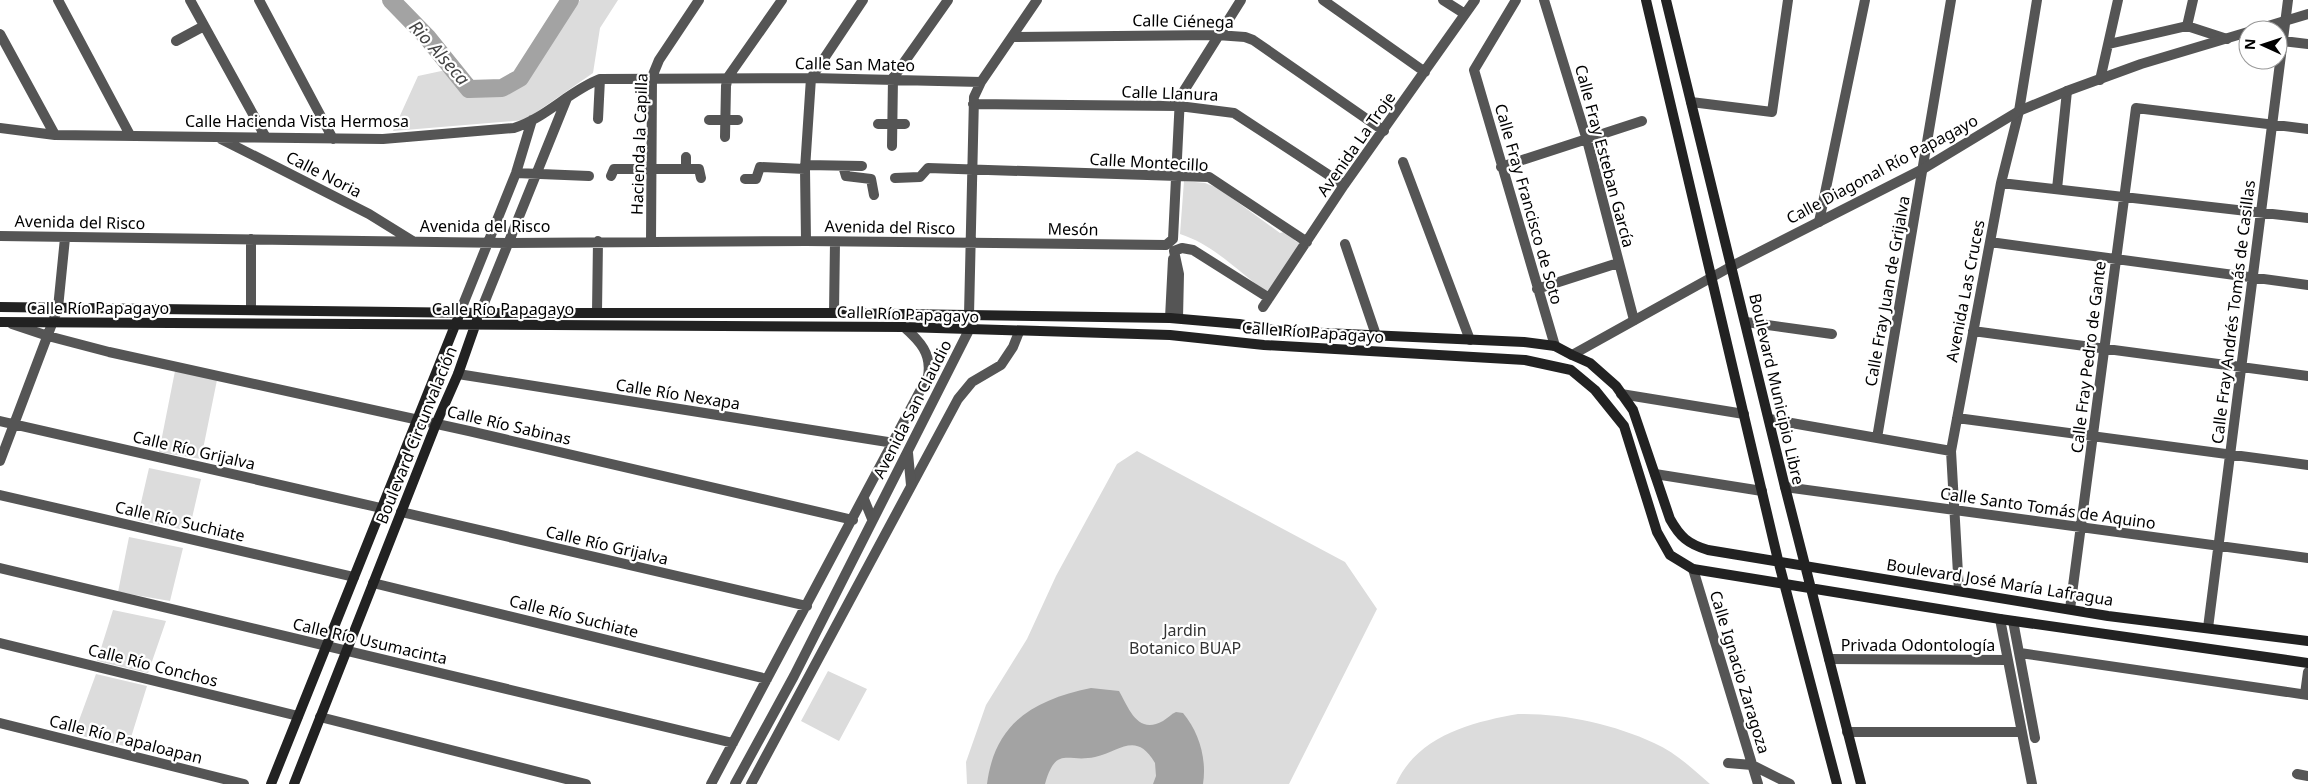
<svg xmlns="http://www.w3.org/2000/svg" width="2308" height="784" viewBox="0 0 2308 784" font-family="'Noto Sans',sans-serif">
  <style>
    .green { fill: #dcdcdc }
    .water { fill: #a3a3a3 }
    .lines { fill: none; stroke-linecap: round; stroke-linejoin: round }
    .river { stroke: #a3a3a3; stroke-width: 18 }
    .minor { stroke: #555; stroke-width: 10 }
    .tertiary { stroke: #555; stroke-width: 10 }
    .secondary { stroke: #222; stroke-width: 10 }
    .labels { text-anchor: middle; stroke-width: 4.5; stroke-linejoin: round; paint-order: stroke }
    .street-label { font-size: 16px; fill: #000; stroke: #fff }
    .park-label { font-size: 16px; fill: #333; stroke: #fff }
    .water-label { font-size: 18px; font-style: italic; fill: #444; stroke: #fff }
  </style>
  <rect width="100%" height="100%" fill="#fff"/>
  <!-- green -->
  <path class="green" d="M580,0H618L600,28L593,73L525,120L393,131L418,76L446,70L465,92L516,88Z
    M1184,181L1205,183L1218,188L1280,233L1284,232L1294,237L1295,241L1303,244L1270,294C1240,274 1215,245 1180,234Z
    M175,371L217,380L201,459L159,452Z
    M1137,451L1345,562L1377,609L1289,784H967L966,762L986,705L1027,639L1056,576L1117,464Z
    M149,468L201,479L189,531L137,520Z
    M129,537L183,548L170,601L118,592Z
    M113,610L166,621L148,673L97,661Z
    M828,671L867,689L839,741L801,721Z
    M96,674L147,686L128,747L74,734Z
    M1518,714C1562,713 1614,724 1654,743C1675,752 1693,769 1710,784H1396C1417,736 1472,722 1518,714Z"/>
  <!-- water -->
  <path class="water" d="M1091,688L1119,691C1128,706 1137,736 1163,721C1168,718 1171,714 1176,712L1183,713C1199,732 1207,759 1203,784H1153L1156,776L1155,763C1136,731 1121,751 1095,757C1067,763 1056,745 1045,784H987C995,722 1034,700 1091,688Z"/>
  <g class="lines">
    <!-- river -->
    <path class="river" d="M391,0L427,37L469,89L502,88L520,78L570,0"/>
    <!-- minor -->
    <path class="minor" d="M58,0L130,135
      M190,0L265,136
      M259,0L333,139
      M1323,0L1425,72
      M1443,0L1465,14
      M1516,0L1474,70L1555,346
      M1544,0L1587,140L1634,320
      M2187,26L2193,0
      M0,34L55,135
      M1012,37L1217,35L1245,37L1253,40L1384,131
      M176,41L204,26
      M2283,41L2308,44
      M2109,44L2187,26L2227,39
      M2100,80L2118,0
      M1691,102L1772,112L1788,0
      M973,104L1179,106L1234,113L1344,185
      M598,119L600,79
      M709,120H738
      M878,124H905
      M0,128L55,135L383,139L514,128C546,118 569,91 600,79L811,78L981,82
      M725,137L726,86L728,77L782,0
      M221,139L369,214L411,240
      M892,146L893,78L948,0
      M1403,162L1470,340
      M806,165L862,166
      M843,166L846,176L871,179L874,195
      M1501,167L1642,121
      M686,169V157
      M516,173L589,176
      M611,176L614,169H699L701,178
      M895,178L920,177L928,168L1209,177L1307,242
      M745,179H756L760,167L805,169
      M2001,183L2308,218
      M2057,189L2067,91
      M1819,222L1865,0
      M0,236L508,243L806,241L1166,245L1173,239L1180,97L1241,0
      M806,241L805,169L811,78L863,0
      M651,242L652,77L659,60L699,0
      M1990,242L2308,285
      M1345,244L1376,335
      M1174,251L1182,248L1193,250L1269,298
      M1174,251L1179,274L1178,318
      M1537,289L1618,263
      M1263,307L1344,185L1475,0
      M251,309V239
      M460,312L516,173L532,120
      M597,312L598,241
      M480,313L567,98
      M834,313L835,242
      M969,315L974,97L981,82L1037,0
      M1170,318L1173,259
      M1746,322L1832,334
      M12,324L48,336L109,352L469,431L853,520
      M1973,331L2308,376
      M458,374L894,443
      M1621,394L1744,414
      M1957,418L2308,465
      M1769,419L1951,451
      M0,421L381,508
      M1877,438L1951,0
      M0,461L58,308L65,238
      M1655,474L1762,491
      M1785,487L2308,558
      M0,495L354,577
      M401,512L807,606
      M0,568L733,743
      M1693,569L1758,784
      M373,583L767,679
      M1959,591L1951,451L2001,183L2019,111L2037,0
      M2070,609L2136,108L2308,129
      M2000,619L2032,784
      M2013,621L2035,738
      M2208,628L2288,0
      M0,643L298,716
      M2020,653L2308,695
      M1829,659L2007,660
      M2305,694L2308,672
      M320,717L586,784
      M0,723L244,784
      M1847,732H2022
      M1728,763L1752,765L1790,784
      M2297,774L2308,776
      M711,784L928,376C932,354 920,341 904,327
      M751,784L958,399L972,382L1001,365L1013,347L1019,332"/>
    <!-- tertiary -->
    <path class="tertiary" d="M2255,30L2308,14
      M1572,355L1732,266L1923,169L2019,111L2067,91L2141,64L2248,32
      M908,453L911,485
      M864,499L872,519
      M735,784L794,676L969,330V315"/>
    <!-- secondary -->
    <path class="secondary" d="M1646,0L1778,560L1837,784
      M1666,0L1785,487L1861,784
      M0,307L480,313H834L1170,318L1239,324L1280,331L1524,342L1555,346L1572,355L1590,363L1616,386L1633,410L1670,519C1680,537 1688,544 1708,550L2108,616L2308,641
      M0,322L904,327L1170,335L1264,345L1525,360L1571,370L1595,390L1624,426L1657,532L1670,555L1693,569L2000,619L2308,663
      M271,784L458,318
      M294,784L436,424L458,374L477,320"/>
  </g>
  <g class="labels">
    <!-- street labels -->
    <g class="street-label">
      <text transform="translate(1183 21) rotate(1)" y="6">Calle Ciénega</text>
      <text transform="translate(855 64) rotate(1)" y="6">Calle San Mateo</text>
      <text transform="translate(1170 93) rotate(2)" y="6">Calle Llanura</text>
      <text x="297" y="127">Calle Hacienda Vista Hermosa</text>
      <text transform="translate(639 144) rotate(-88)" y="6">Hacienda la Capilla</text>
      <text transform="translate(1356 144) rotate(-55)" y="6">Avenida La Troje</text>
      <text transform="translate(1605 156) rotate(75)" y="6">Calle Fray Esteban García</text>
      <text transform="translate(1149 162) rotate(3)" y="6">Calle Montecillo</text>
      <text transform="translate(1882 169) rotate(-28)" y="6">Calle Diagonal Río Papagayo</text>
      <text transform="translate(324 174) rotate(27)" y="6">Calle Noria</text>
      <text transform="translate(1529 204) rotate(74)" y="6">Calle Fray Francisco de Soto</text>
      <text transform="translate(80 222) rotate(1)" y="6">Avenida del Risco</text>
      <text x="485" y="232">Avenida del Risco</text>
      <text transform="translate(890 227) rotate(1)" y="6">Avenida del Risco</text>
      <text transform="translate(1073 229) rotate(1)" y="6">Mesón</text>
      <text transform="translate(1887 291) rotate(-80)" y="6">Calle Fray Juan de Grijalva</text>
      <text transform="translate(1965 291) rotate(-79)" y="6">Avenida Las Cruces</text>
      <text x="98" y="314">Calle Río Papagayo</text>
      <text x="503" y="315">Calle Río Papagayo</text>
      <text transform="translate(2233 312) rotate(-83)" y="6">Calle Fray Andrés Tomás de Casillas</text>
      <text transform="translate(908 314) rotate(2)" y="6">Calle Río Papagayo</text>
      <text transform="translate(1313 332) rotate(4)" y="6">Calle Río Papagayo</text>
      <text transform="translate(2088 357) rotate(-83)" y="6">Calle Fray Pedro de Gante</text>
      <text transform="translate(1777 389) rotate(77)" y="6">Boulevard Municipio Libre</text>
      <text transform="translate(678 394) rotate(9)" y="6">Calle Río Nexapa</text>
      <text transform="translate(912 409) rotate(-63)" y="6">Avenida San Claudio</text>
      <text transform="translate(509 425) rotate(13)" y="6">Calle Río Sabinas</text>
      <text transform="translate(416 435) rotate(-68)" y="6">Boulevard Circunvalación</text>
      <text transform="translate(194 450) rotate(13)" y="6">Calle Río Grijalva</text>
      <text transform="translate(2048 508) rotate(8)" y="6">Calle Santo Tomás de Aquino</text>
      <text transform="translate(180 521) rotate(13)" y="6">Calle Río Suchiate</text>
      <text transform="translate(607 545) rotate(13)" y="6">Calle Río Grijalva</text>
      <text transform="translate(2000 582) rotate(9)" y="6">Boulevard José María Lafragua</text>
      <text transform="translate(574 616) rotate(14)" y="6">Calle Río Suchiate</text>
      <text transform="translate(370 641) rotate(13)" y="6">Calle Río Usumacinta</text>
      <text x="1918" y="651">Privada Odontología</text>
      <text transform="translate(153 665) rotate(14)" y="6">Calle Río Conchos</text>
      <text transform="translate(1740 672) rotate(73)" y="6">Calle Ignacio Zaragoza</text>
      <text transform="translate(126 739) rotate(14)" y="6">Calle Río Papaloapan</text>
    </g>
    <!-- park labels -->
    <g class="park-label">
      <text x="1185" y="636">Jardin<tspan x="1185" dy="18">Botanico BUAP</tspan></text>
    </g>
    <!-- water labels -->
    <g class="water-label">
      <text transform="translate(439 53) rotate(48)" y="6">Rio Alseca</text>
    </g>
  </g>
  <!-- north arrow -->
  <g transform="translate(2263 45) rotate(273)"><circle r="24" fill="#ffffff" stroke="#999999"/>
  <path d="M0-4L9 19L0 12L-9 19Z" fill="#000000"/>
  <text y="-8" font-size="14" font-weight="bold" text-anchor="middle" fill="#000000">N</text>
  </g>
</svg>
